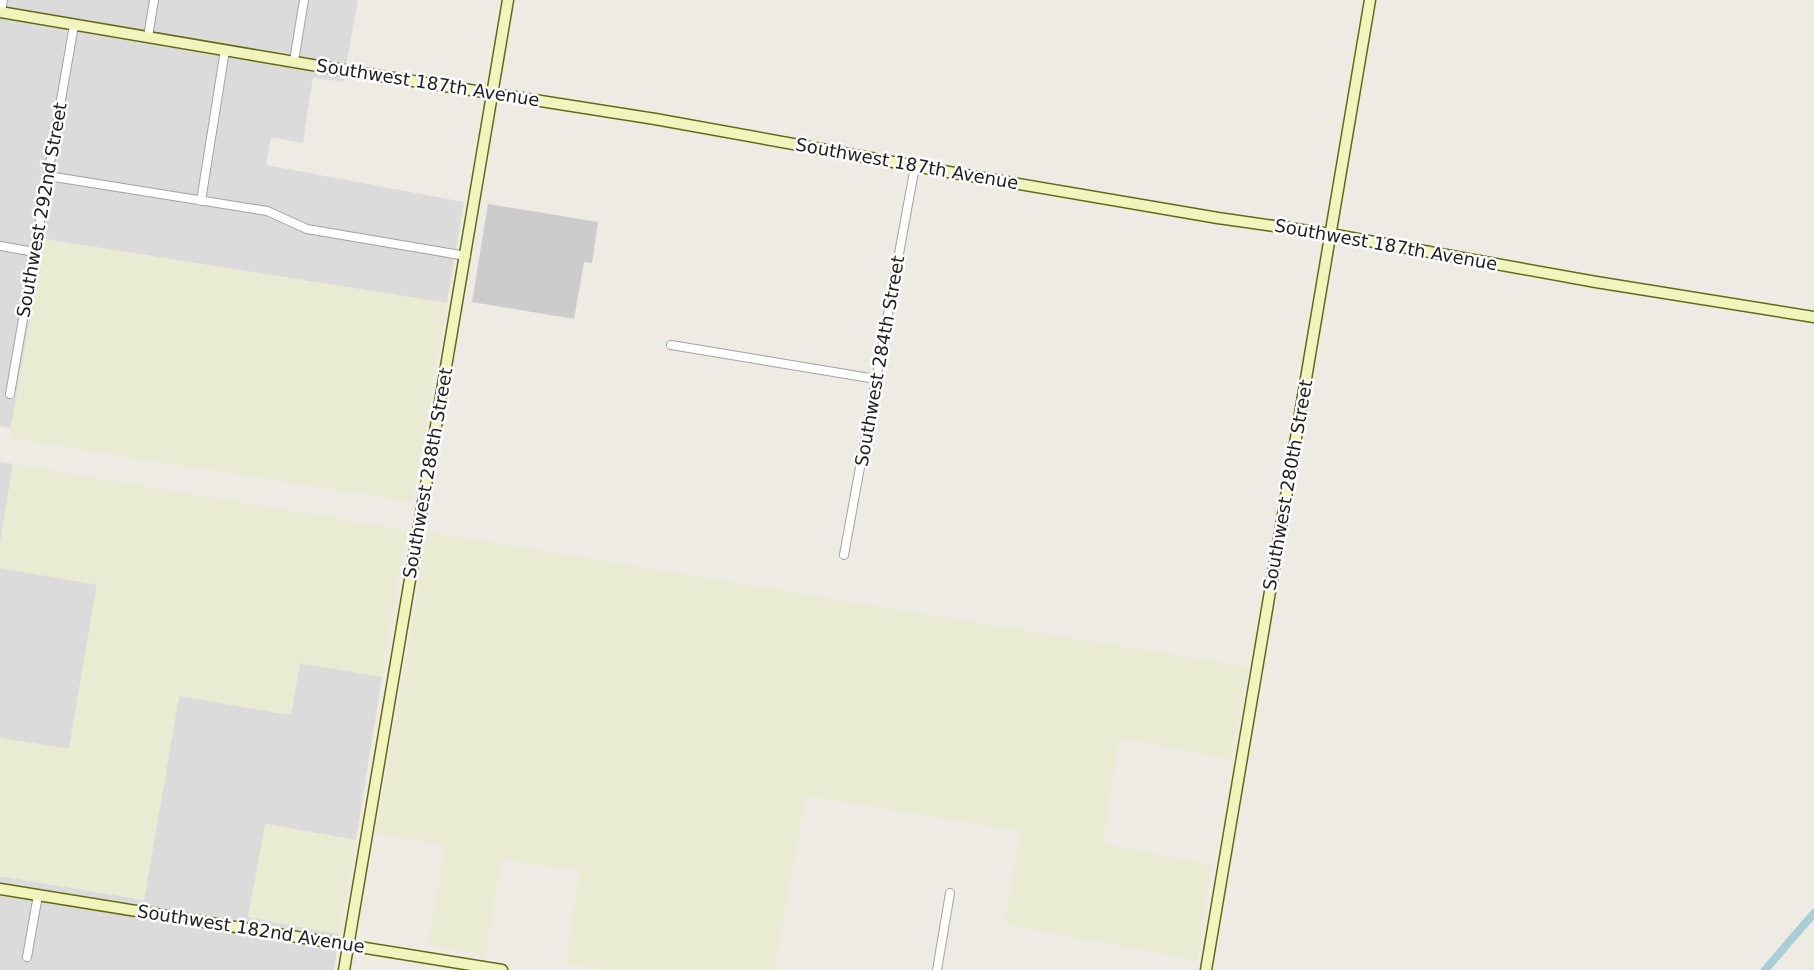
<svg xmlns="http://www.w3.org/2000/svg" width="1814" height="970" viewBox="0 0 1814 970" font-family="'DejaVu Sans',sans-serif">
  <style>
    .residential { fill: #dcdbdb }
    .religious { fill: #ccc }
    .farmland { fill: #e9ebd2 }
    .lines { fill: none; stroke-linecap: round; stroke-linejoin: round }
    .canal { stroke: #a9ced8; stroke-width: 8 }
    .street-casing { stroke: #a2a2a2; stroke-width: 10 }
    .secondary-casing { stroke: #626b0f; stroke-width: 13 }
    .street { stroke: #fff; stroke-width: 8 }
    .secondary { stroke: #f1f4bd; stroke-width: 10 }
    .labels { text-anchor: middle; stroke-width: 5; stroke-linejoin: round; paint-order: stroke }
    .street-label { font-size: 18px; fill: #1e1e1e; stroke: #fff }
  </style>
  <rect width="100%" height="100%" fill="#eeebe5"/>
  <!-- residential -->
  <path class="residential" d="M0,0H358L343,82L313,77L303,143L271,137L266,165L464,202L447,303L44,239L11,428L0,426Z
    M0,462L13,464L0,544Z
    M0,568L97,584L69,749L0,738Z
    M300,663L382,677L356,840L266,824L249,917L339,934L334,970H0V876L144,900L179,696L291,715Z"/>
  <!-- religious -->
  <path class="religious" d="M488,204L598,222L592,263L584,262L574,319L472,302Z"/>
  <!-- farmland -->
  <path class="farmland" d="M44,239L447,303L412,502L9,438Z
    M13,464L406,530L382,677L300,663L291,715L179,696L144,900L0,876V738L69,749L97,585L0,568V544Z
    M428,532L1248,667L1231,759L1119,738L1103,844L1211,865L1197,960L1004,924L1021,831L806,796L774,970H607L566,963L580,871L501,859L485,956L428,944L445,846L376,833Z
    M265,824L356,840L339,934L248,917Z"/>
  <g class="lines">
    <!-- canal -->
    <path class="canal" d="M1765,970L1814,913"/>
    <!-- street casing -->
    <g class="street-casing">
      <path id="street" d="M1,12L3,0
        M148,37L154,0
        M294,61L304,0
        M48,176L267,211L307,229L466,256
        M201,201L225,50
        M0,246L35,252
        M671,345L876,379
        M10,394L74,25
        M844,555L915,166
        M27,957L38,895
        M937,970L950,893"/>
    </g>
    <!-- secondary casing -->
    <g class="secondary-casing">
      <path id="secondary" d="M0,12L324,67L655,119L943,171L1218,218L1330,234L1596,282L1814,317
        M0,889L502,970
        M344,970L508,0
        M1206,970L1370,0"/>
    </g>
    <!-- street -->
    <use href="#street" class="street"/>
    <!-- secondary -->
    <use href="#secondary" class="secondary"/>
  </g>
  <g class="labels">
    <!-- street labels -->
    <g class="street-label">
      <text transform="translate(428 83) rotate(9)" y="6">Southwest 187th Avenue</text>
      <text transform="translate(907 164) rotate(10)" y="6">Southwest 187th Avenue</text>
      <text transform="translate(42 210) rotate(-80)" y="6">Southwest 292nd Street</text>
      <text transform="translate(1386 245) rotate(10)" y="6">Southwest 187th Avenue</text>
      <text transform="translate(880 361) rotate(-80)" y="6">Southwest 284th Street</text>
      <text transform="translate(428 473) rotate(-80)" y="6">Southwest 288th Street</text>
      <text transform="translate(1288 485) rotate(-80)" y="6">Southwest 280th Street</text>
      <text transform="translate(251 929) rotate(9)" y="6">Southwest 182nd Avenue</text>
    </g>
  </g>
</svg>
